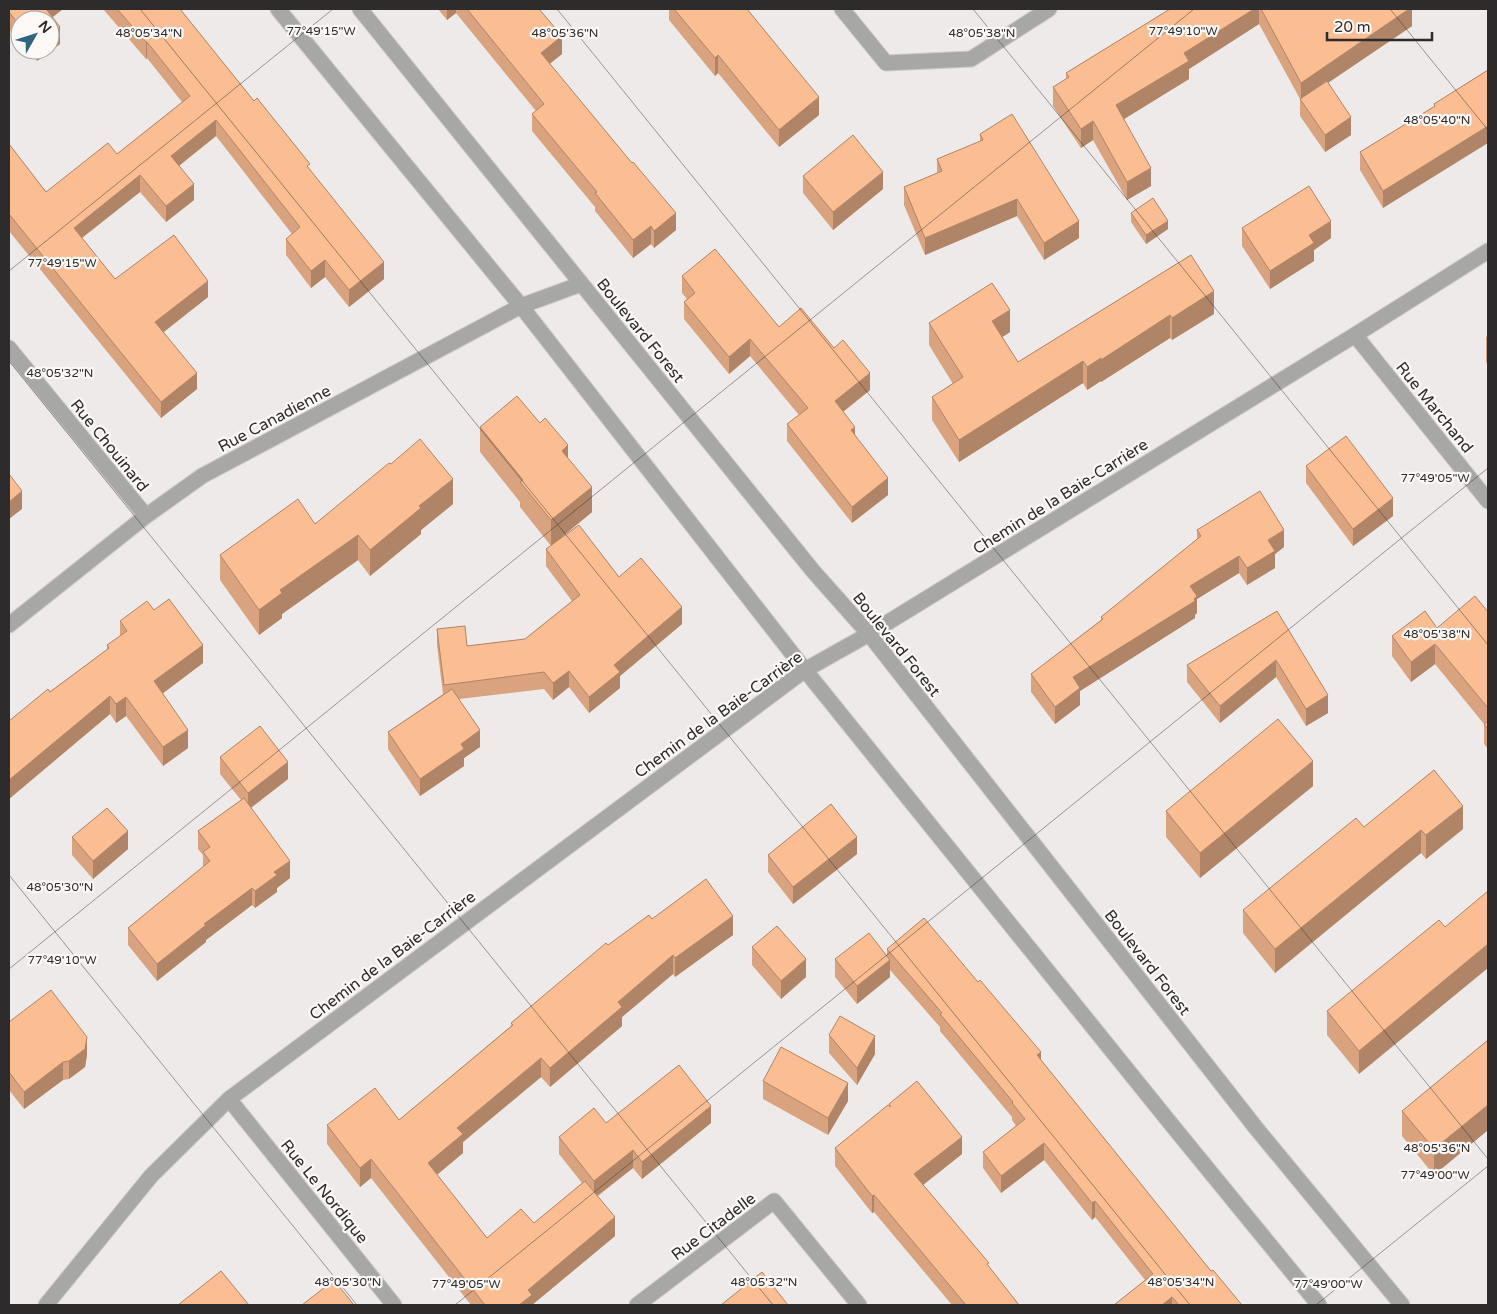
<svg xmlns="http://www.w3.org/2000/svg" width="1497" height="1314" viewBox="0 0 1497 1314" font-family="'Varela Round',sans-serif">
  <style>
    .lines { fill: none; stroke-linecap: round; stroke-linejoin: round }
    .minor-casing { stroke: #cbc8c7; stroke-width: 17 }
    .minor { stroke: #a7a7a5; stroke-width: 15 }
    .wall { fill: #d8a37e }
    .shaded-wall { fill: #b08466 }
    .building { fill: #fbbd92; stroke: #b08466 }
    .ticks { fill: none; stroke: #2d2b2b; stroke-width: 1; stroke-opacity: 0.45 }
    .labels { text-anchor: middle; stroke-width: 4.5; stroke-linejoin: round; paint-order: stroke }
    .street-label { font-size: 16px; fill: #2d2b2b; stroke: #fbf8f6 }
    .ticks-label { font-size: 12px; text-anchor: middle; fill: #2d2b2b; stroke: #fbf8f6; stroke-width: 4.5; stroke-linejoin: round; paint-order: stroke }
  </style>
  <rect width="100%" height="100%" fill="#eeeae9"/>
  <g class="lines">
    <!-- minor casing -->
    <g class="minor-casing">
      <path id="minor" d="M278,9L521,306L805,670L1171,1124L1319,1305
        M360,9L813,571L869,634L1256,1128L1402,1305
        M842,9L886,63L971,59L1049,9
        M1355,335L1488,501
        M9,348L146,516
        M9,625L146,516L202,476L521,306L581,284
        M229,1099L394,1305
        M46,1305L151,1176L229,1099L805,670L869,634L1355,335L1488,251
        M637,1305L774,1201L859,1305"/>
    </g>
    <!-- minor -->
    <use href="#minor" class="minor"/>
  </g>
  <!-- wall -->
  <path class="wall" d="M9,9H63L52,17L60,44L37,61L29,50H50L20,20V43L9,29Z
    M103,9H180L254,101L310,170L384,279L349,307L325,277L311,288L286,255V239L292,234L216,136L179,166L194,200L166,222L140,192L82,238L115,279L208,297L163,332L197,389L161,418L9,231V144L46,192L117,154L182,102L147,58L146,59Z
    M438,9H539L562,54L550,64L676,230L654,248L651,244L633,258L595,211V207L532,131V114L536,111L456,13L447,20Z
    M669,9H747L819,115L779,147L718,73L715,76L669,20Z
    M1170,9H1412V26L1328,83L1351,135L1325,152L1300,116V99L1259,24L1189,69V79L1124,119L1151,186L1127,200L1093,140L1081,148L1053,106V87L1066,79V73Z
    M1488,70L1383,208L1360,170V152L1434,107V104Z
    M980,134L1079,238L1044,260L1017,216L925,255L904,205V187L937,173V159L980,142Z
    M803,176L883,189L833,230L803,193Z
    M1131,213L1168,229L1146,244L1131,222Z
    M1242,228L1331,238L1314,250V261L1270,289L1242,246Z
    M1191,255L1214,314L1172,340L1170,338L1101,382V381L1087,390L1083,383L959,462L932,420V397L953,384L929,345V323L1010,332L1002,337L1018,362Z
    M682,276L779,327L870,390L843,412L888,495L852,523L787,441V424L799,415L750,356L729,374L684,319V302L687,299L682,293Z
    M1488,335V365L1486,362V337Z
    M480,427L568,458L592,512L551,546L520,507V502L480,452Z
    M391,464L453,504L421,530V534L370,576L358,560L282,614V618L259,635L220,580V555L315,524Z
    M1306,466L1393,516L1353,546L1306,483Z
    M1197,530L1284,547L1275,554V568L1247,585L1239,573L1197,599V613L1195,615V618L1080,691V705L1055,724L1031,692V674L1101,620V617L1197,539Z
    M546,549L619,577L682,624L620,676V688L589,713L569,687L553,700L544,689L459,699L480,747L464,758V766L420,796L388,749V732L443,694L437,645V629L467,646L525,639L572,601L546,566Z
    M154,610L203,663L163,693L188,748L163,766L126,716L116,723L110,714L9,799V721L107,650V645L120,636V621Z
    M1277,611L1328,713L1306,726L1276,677L1220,723L1187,682V665Z
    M1488,612V749L1484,744V724L1435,664L1411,682L1392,656V636L1437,628Z
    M220,757L288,779L251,808L290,878L277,888V892L255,908L252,905L206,940V942L157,981L128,945V928L203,867V855L198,849V831L241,800L220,774Z
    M1313,786L1200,878L1166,837V811Z
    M1364,827L1463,829L1426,859L1421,853L1275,973L1243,933V910Z
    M72,837L128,849L93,879L72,855Z
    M857,854L793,904L768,872V855Z
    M652,919L733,935L675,977L673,974L622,1017V1026L550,1087L541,1077L463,1142V1153L437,1175L487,1238L534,1223L582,1183L559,1154V1137L606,1123H711L642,1179L633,1168L598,1196L615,1236L532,1305H471L371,1178L360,1187L327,1144V1125L399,1120L511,1026V1023L608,945Z
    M1445,927L1359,1074L1327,1035V1011Z
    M752,947L806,977L781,999L752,965Z
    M887,949L1041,1060L1211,1271L1242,1305H1114L1145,1280L1095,1217L1092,1220L1044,1160L1001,1193L983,1168V1152L1016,1126L1012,1120V1117L940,1031V1027L890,970V977L857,1004L835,977V959L887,956Z
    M9,1022L87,1055L85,1067L69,1079L63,1080L24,1109L9,1090Z
    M829,1035L875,1054L857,1085L829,1053Z
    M1488,1040V1130L1434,1175L1402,1136V1111Z
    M763,1081L848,1101L828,1135L763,1099Z
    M889,1104L962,1154L923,1185L1019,1305H952L874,1212L872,1213L835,1166V1148L889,1106Z
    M1488,1210V1237L1487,1236V1211Z"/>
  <!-- shaded-wall -->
  <path class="shaded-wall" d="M44,9H63L49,20Z
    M447,9H456V13L447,20Z
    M1254,9H1259V24L1189,69V79L1116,124V105L1184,53Z
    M1409,9H1412V26L1301,101V83Z
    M60,27V44L37,61V50H50V35Z
    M562,36V54L541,70V53Z
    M146,42H147V58L146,59Z
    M718,55V73L715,76V58Z
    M819,97V115L779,147V130Z
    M1351,117V135L1325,152V135Z
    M216,120V136L171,172V156Z
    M1093,121V140L1081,148V129Z
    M1488,126V143L1383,208V191Z
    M1151,168V186L1127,200V182Z
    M883,172V189L833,230V212Z
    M140,175V192L74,244V228Z
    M194,184V200L166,222V206Z
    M1017,199V216L925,255V238Z
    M676,213V230L654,248V231Z
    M1079,221V238L1044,260V243Z
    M1168,221V229L1146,244V235Z
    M1331,221V238L1314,250V261L1270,289V271L1309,235Z
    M651,226V244L633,258V240Z
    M325,260V277L311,288V271Z
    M384,262V279L349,307V290Z
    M208,281V297L155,339V322Z
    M1214,291V314L1172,340V318Z
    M1010,310V332L992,344V321Z
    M1170,315V338L1101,382V360Z
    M750,339V356L729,374V357Z
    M1101,358V381L1087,390V367Z
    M1083,361V383L959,462V440Z
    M197,373V389L161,418V402Z
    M870,373V390L835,418V401Z
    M855,427V444L851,430Z
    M568,445V471L562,451Z
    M888,478V495L852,523V507Z
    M453,479V504L421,530V534L370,576V550L419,506Z
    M592,487V512L551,546V520Z
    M22,491V509L9,519V502Z
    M1393,498V516L1353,546V529Z
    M1284,530V547L1275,554V568L1247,585V568L1268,540Z
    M358,535V560L282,614V618L259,635V610L280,590Z
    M1239,556V573L1197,599V613L1195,615V618L1080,691V705L1055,724V707L1073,677L1190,586Z
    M682,607V624L620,676V688L589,713V697L614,665Z
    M1435,644V664L1411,682V662Z
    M203,645V663L154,700V681Z
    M1276,660V677L1220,723V706Z
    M569,671V687L553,700V683Z
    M1328,695V713L1306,726V709Z
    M110,696V714L9,799V780Z
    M126,697V716L116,723V704Z
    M188,730V748L163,766V747Z
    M480,730V747L464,758V766L420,796V779L461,744Z
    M1313,761V786L1200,878V853Z
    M288,762V779L248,810V793Z
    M1463,806V829L1426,859V835Z
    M1421,830V853L1275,973V949Z
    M128,831V849L93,879V861Z
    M857,837V854L793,904V887Z
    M290,861V878L277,888V892L255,908V891L274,872Z
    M252,888V905L206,940V942L157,981V964L204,924Z
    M733,916V935L675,977V958Z
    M1488,944V968L1359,1074V1051Z
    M673,955V974L622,1017V1026L550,1087V1068L618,1002Z
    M806,959V977L781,999V981Z
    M890,960V977L857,1004V986Z
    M875,1036V1054L857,1085V1068Z
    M87,1037V1055L85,1067L69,1079V1061Z
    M1041,1052V1069L1037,1055Z
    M541,1058V1077L463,1142V1153L428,1182V1163L457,1128Z
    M63,1062V1080L24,1109V1092Z
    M848,1083V1101L828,1135V1118Z
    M1488,1105V1130L1434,1175V1149Z
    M711,1106V1123L642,1179V1162Z
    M962,1137V1154L914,1192V1174Z
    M1044,1143V1160L1001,1193V1176Z
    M633,1150V1168L594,1198V1181Z
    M371,1159V1178L360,1187V1168Z
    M874,1195V1212L872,1213V1196Z
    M1095,1201V1217L1092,1220V1203Z
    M615,1217V1236L532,1305H519L528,1290Z
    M1172,1297V1305H1162Z"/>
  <!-- building -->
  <path class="building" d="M9,9H46L60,27L50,35V20H20V26L9,12Z
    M117,9H180L254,101L257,98L310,164L307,166L384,262L349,290L325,260L311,271L286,239L300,227L216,120L171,156L194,184L166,206L140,175L74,228L115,279L174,235L208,281L155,322L197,373L161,402L9,214V144L46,192L108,143L117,154L190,96L147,42H146Z
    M467,9H539L562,36L541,53L632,163L633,162L676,213L654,231L651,226L633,240L595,193L597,192L532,114L544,104Z
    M674,9H747L819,97L779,130L718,55L715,58Z
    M1170,9H1254L1184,53L1189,61L1116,105L1151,168L1127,182L1093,121L1081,129L1053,87L1069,77L1066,73Z
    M1261,9H1409L1301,83Z
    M1488,70V126L1383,191L1360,152L1435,106L1434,104Z
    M1327,81L1351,117L1325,135L1300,99Z
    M1012,114L1079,221L1044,243L1017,199L925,238L904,187L942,171L937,159L983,140L980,134Z
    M853,135L883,172L833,212L803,176Z
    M1309,186L1331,221L1309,235L1314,243L1270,271L1242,228Z
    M1153,198L1168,221L1146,235L1131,213Z
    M715,249L779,327L801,308L834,348L843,340L870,373L835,401L855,427L851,430L888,478L852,507L787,424L808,408L750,339L729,357L684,302L695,293L682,276Z
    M1191,255L1214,291L1172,318L1170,315L1101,360V358L1087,367L1083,361L959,440L932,397L963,377L929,323L992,283L1010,310L992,321L1018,362Z
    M517,396L540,423L545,418L568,445L562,451L592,487L551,520L520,482L523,480L480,427Z
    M1346,436L1393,498L1353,529L1306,466Z
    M420,439L453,479L419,506L421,508L370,550L358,535L280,590L282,593L259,610L220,555L298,499L315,524L389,463L391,464Z
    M9,474L22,491L9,502Z
    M1260,491L1284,530L1268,540L1275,551L1247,568L1239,556L1190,586L1197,596L1194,599L1195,601L1073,677L1080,688L1055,707L1031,674L1103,619L1101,617L1201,536L1197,530Z
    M579,525L619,577L641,558L682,607L614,665L620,672L589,697L569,671L553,683L544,672L444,685L437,629L465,626L467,646L525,639L580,595L546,549Z
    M1475,596L1488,612V708L1435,644L1411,662L1392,636L1425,611L1437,628Z
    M169,599L203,645L154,681L188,730L163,747L126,697L116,704L110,696L9,780V721L48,689L50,692L109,648L107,645L127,631L120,621L147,601L154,610Z
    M1277,611L1328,695L1306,709L1276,660L1220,706L1187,665Z
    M452,689L480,730L461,744L464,749L420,779L388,732Z
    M1278,719L1313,761L1200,853L1166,811Z
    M1488,721V729L1484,724Z
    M260,726L288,762L248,793L220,757Z
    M1434,770L1463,806L1426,835L1421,830L1275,949L1243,910L1356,818L1364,827Z
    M244,798L290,861L274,872L277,875L255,891L252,888L204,924L206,925L157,964L128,928L210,861L203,852L210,847L198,831Z
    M831,804L857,837L793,887L768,855Z
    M107,808L128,831L93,861L72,837Z
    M706,879L733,916L675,958L673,955L618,1002L622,1007L550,1068L541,1058L457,1128L463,1134L428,1163L487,1238L521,1209L534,1223L585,1181L615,1217L528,1290L532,1295L519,1305H485L371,1159L360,1168L327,1125L375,1088L399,1120L513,1025L511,1023L606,943L608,945L649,915L652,919Z
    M1488,891V944L1359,1051L1327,1011L1439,920L1445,927Z
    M924,918L978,982L980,980L1041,1052L1037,1055L1211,1271L1213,1270L1242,1305H1179L1172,1297L1162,1305H1114L1153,1274L1095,1201L1092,1203L1044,1143L1001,1176L983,1152L1025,1119L1012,1103L1013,1102L940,1014L942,1013L887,949Z
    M777,926L806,959L781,981L752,947Z
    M869,933L890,960L857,986L835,959Z
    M51,990L87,1037L85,1049L69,1061L63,1062L24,1092L9,1072V1022Z
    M840,1016L875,1036L857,1068L829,1035Z
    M1488,1040V1105L1434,1149L1402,1111Z
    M781,1047L848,1083L828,1118L763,1081Z
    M679,1065L711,1106L642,1162L633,1150L594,1181L559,1137L594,1108L606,1123Z
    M917,1081L962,1137L914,1174L989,1263L987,1264L1019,1305H966L874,1195L872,1196L835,1148L888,1105L891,1107L889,1104Z
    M221,1271L249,1305H178Z
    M762,1272L788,1305H721Z
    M334,1280L354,1305H302Z"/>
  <!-- ticks -->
  <path class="ticks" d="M140,9L1190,1305M557,9L1488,1159M973,9L1488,645M1390,9L1488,130M9,271L333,9M9,361L773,1305M9,875L357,1305M9,969L1194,9M455,1305L1488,468M1316,1305L1488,1166"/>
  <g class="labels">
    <!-- street labels -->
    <g class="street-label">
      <text transform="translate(641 330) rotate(51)" y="6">Boulevard Forest</text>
      <text transform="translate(1435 407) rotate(51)" y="6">Rue Marchand</text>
      <text transform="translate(274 418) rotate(-28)" y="6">Rue Canadienne</text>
      <text transform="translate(110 445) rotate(51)" y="6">Rue Chouinard</text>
      <text transform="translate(1060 496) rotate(-32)" y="6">Chemin de la Baie-Carrière</text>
      <text transform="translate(897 644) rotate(51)" y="6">Boulevard Forest</text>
      <text transform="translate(718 714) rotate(-36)" y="6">Chemin de la Baie-Carrière</text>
      <text transform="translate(392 955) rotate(-37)" y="6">Chemin de la Baie-Carrière</text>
      <text transform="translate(1148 962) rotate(52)" y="6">Boulevard Forest</text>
      <text transform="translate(325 1191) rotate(51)" y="6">Rue Le Nordique</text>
      <text transform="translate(713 1226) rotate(-37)" y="6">Rue Citadelle</text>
    </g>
  </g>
  <g class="ticks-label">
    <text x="321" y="35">77°49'15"W</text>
    <text x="1183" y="35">77°49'10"W</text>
    <text x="149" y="37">48°05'34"N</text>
    <text x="565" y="37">48°05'36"N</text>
    <text x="982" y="37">48°05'38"N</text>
    <text x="1437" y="124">48°05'40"N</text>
    <text x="62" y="267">77°49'15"W</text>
    <text x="60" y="377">48°05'32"N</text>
    <text x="1435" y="482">77°49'05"W</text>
    <text x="1437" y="638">48°05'38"N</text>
    <text x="60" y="891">48°05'30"N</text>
    <text x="62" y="964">77°49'10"W</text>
    <text x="1437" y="1152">48°05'36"N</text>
    <text x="1435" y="1179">77°49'00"W</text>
    <text x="348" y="1286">48°05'30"N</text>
    <text x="764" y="1286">48°05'32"N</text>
    <text x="1181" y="1286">48°05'34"N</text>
    <text x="466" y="1288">77°49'05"W</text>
    <text x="1328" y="1288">77°49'00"W</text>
  </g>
  <!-- border -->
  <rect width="1497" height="1314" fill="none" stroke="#2d2b2b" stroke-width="20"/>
  <!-- north arrow -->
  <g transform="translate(35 35) rotate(51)"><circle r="24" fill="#fbf8f6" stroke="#a9a6a5"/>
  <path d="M0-4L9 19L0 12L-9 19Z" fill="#2f6480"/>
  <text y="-8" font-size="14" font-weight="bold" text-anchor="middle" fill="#2d2b2b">N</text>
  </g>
  <!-- scale -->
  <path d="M1327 32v8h105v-8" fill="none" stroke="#2d2b2b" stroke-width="2.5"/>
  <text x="1334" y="32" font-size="15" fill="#2d2b2b" stroke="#fbf8f6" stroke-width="4" paint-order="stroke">20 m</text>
</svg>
